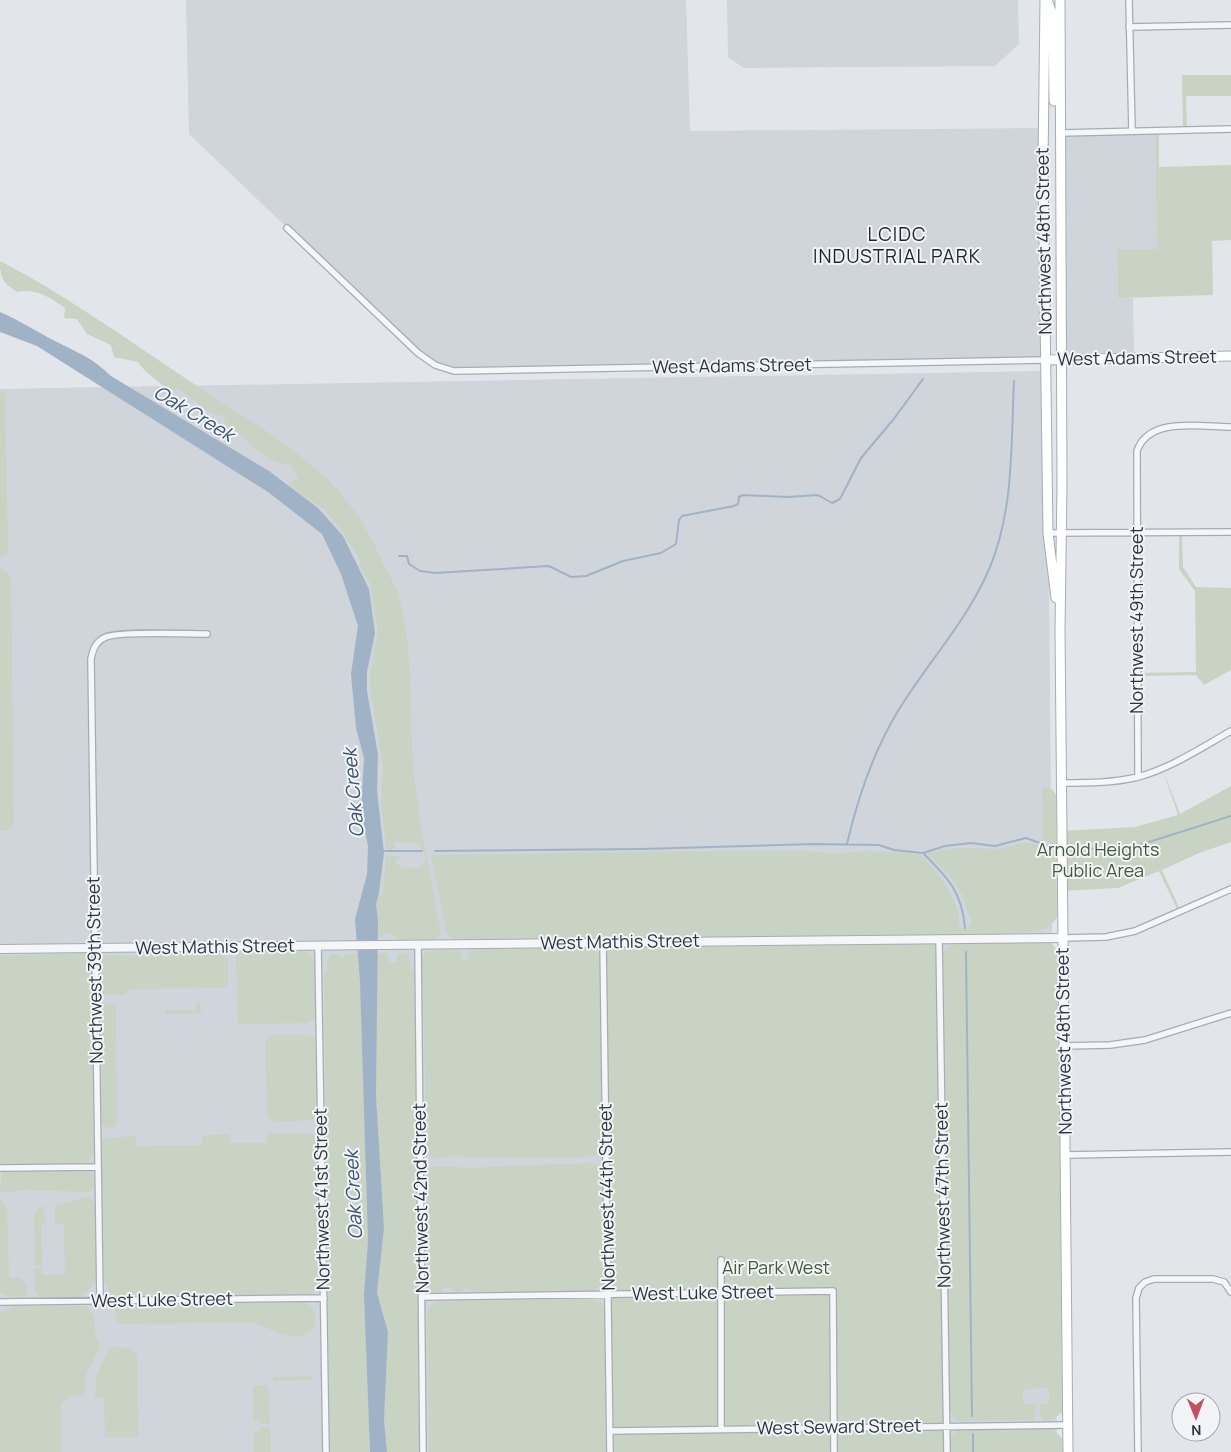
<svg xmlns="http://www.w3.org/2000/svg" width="1231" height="1452" viewBox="0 0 1231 1452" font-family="Manrope,sans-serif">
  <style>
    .built { fill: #d0d4db }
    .green { fill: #c8d3c4 }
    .water { fill: #a0b3c6 }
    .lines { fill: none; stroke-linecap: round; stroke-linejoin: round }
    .stream { stroke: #a0b3c6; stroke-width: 2 }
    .minor-casing { stroke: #a7acb3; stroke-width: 8 }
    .tertiary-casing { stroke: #a7acb3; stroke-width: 10 }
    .secondary-casing { stroke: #a7acb3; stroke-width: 11 }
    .minor { stroke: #f4f6f8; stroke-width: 5.5 }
    .tertiary { stroke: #f4f6f8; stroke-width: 8 }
    .secondary { stroke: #fff; stroke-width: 9 }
    .labels { text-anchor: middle; stroke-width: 4; stroke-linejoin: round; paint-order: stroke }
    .street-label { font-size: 18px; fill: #2b3340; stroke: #f2f4f7 }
    .park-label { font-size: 18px; fill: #405b3a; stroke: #f2f4f7 }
    .neighbourhood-label { font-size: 19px; letter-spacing: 1px; fill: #1d2431; stroke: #f2f4f7 }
    .water-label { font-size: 19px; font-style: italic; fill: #395271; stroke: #f2f4f7 }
  </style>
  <rect width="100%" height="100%" fill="#e2e5e9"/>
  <!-- built -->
  <path class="built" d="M186,0H686L690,131L1043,128L1045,360L444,369L418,353L189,134Z
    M727,0H1018L1019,44L995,66L744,68L728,57Z
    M1155,130L1157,249L1117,250L1118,298H1133L1134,358L1061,360L1060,133Z
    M1047,371L1057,1452H0V389Z"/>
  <!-- green -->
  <path class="green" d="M1182,75H1231V96H1186L1187,130H1183Z
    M1155,130H1159V167L1231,165V240L1212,241L1213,295L1118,298L1117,249H1157Z
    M0,261C64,294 125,338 185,378C232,410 291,443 331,483C353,505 369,531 381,559C386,571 394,581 398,594C415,652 408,714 414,773C419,827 432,880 441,933L437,939L399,940L391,933H384L382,937L377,938L376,904L379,896L383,894L386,855L402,857L394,862L404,868L420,867L426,860L422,847L415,843L394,842L396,848L391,850L386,848L381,802L383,767L370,687V673L378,631L370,583L360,567V560L342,531L326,511L288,484L299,478L289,465C269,461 252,448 239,432L227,431L222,427L226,417L210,413L179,389H166C157,379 146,374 138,362L114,357L111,345L87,334L77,319L64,318L65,308C50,298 37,288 17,292C3,283 0,278 0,261Z
    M0,390L5,393L8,553L0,557Z
    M1179,532H1182L1183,567L1196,587L1231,588V670L1204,685L1196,675L1138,676V673L1196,672L1195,591L1179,569Z
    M0,568L8,573L11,581L14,823L8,830L0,831Z
    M1162,768L1180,814L1231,786V842L1199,853L1162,870L1181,912L1179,913L1159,871L1118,888L1062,891V831L1135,827L1178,815Z
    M1042,787L1053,790L1056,795L1057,917C1048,936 1014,932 996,934L454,939L449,936L446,930L431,855L712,851H810L832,854L868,851L920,854C939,876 961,897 959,928L970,927L972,920C966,913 967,905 963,897C955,880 941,866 927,853L959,848L1000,849L1022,843H1033L1050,851L1052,844L1043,839Z
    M939,938L947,1452H610L603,942Z
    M1043,941C1053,943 1057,947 1058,957L1062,1412L1053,1420L1044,1421L1040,1416V1404H1049V1388L1023,1389V1404H1036L1034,1420L959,1421L955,1420L950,1412L944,953L948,947L955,943Z
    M474,948H587L596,952L599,956L603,1148L598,1155L576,1158H479L457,1156L437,1159L427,1155L422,957L427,951L455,949L461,953L462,960H467L469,952Z
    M284,951L306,952L312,956L315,966L316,1012L314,1019L307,1023L238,1024L236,955L242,952Z
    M217,952L228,960V984L222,988L130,989L125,995H103L100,992C99,979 94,948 117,956Z
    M84,953L88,955L91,964L94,1138L93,1157L85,1163L0,1164V956Z
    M388,953L389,962H396L399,953H406L409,958L410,969L414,970L421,1452H387L384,1420L388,1332L377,1293L384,1228L376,1096L377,954Z
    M331,954H336L344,959L345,954H357L360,982L368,1241L364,1295L370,1452H330L324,972H327V961Z
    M197,1002H200L201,1013L166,1014L165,1010H196Z
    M108,1003L115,1006L116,1012L117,1124L113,1127L107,1128L102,1122L100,1010L103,1004Z
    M271,1035H307L314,1037L318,1043V1111L313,1120L275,1122L267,1117L265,1041Z
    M270,1133H312L318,1143L320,1283L315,1292L305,1295L123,1297C112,1297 107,1291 104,1280L102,1141L104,1138L135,1136L136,1146L202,1145V1136L227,1134L230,1135L231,1143H266L267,1135Z
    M590,1163L596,1165L604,1176L605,1272V1284L593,1292L477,1293L465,1288L463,1291L456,1293L450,1287H444L441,1292L436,1293L432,1292L427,1285L425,1180L428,1168L438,1166L468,1168Z
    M78,1170L90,1172L94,1177L95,1187L89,1192L24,1190L0,1193L2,1171Z
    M86,1197H91L95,1204L96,1275C93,1300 61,1303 40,1297L34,1290L35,1268L42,1269V1275L65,1274L64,1224L55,1223V1206Z
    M0,1200L7,1208L9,1278H19L26,1284L27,1293C20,1300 9,1298 0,1293Z
    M44,1206L45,1224H41L42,1265L35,1266L34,1217L37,1209Z
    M591,1299L601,1303L605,1313L607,1415L604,1423L607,1452H429L427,1312C433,1296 446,1305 459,1301Z
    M305,1302L314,1309L312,1311L315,1312L314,1328L312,1331L300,1336L284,1335L252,1322L122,1324L116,1320L115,1309L122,1305Z
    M19,1306H86L94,1316L95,1332L100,1347L86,1375L85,1394L68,1398L66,1401L61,1402V1452H0V1312Z
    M113,1347L131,1348L137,1356L138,1437H105L104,1398H95L96,1378L108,1350Z
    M312,1376L314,1378L312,1380L273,1381V1377Z
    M268,1385L270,1424H261V1421H254L253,1386Z
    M261,1427H270L271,1452H254V1431H261Z
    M1053,1429L1062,1438L1063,1452H951C951,1442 949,1433 960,1430Z"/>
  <!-- water -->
  <path class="water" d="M0,312C21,321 39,333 59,343C82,355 91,357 111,376L269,471L318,508L343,536L369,589L375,633L367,672V691L378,755L377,790L384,853L379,893L376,904L378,921L376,1096L384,1228L377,1293L388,1332L384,1420L387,1452H370L364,1295L368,1241L360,982L355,919L367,874L368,846L361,811L364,758L356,728L351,674L358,626L341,574L322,534L268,492L37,346L0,332Z"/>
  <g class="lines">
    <!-- stream -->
    <path class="stream" d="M399,556H407L409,564L420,571L435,573L549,566L571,577L586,576L623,561L661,553L676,544L679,520L682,516L734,506L738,504L739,497L743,495L787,497L818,495L832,503L840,499L861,458L893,420L923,379
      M847,844C858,797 873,752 898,711C928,662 968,620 990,567C1014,509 1011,444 1014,381
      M1076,849L1130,848L1231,816
      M382,851H422
      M435,851L641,849L815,844L879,845L894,850L923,853L945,846L971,843L995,846L1026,838L1051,847
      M924,854C948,878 962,892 965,928
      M966,952L972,1416
      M973,1434V1452"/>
    <!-- minor casing -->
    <g class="minor-casing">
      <path id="minor" d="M1129,0L1132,131
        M1129,27L1231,25
        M1060,133L1231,129
        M287,228L418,353L435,365L454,371L1045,360
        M1048,533L1231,532
        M1138,777L1137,451C1149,416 1201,427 1231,427
        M1061,783C1087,783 1113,783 1138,777C1171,768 1201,748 1231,731
        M939,938L947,1452
        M1063,938L1106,937L1135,931L1231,889
        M603,942L610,1452
        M418,945L423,1452
        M318,946L326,1452
        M1064,1046L1110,1045L1145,1040L1231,1013
        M1065,1155L1231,1152
        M0,1168L98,1167
        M721,1260V1429
        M422,1297L833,1291L834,1452
        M100,1300L91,659C93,649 96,641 106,637C121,631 186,634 207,634
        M0,1302L324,1298
        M610,1431L1067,1425
        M1138,1452L1136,1298L1139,1288L1145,1282L1154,1279H1213L1224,1282L1231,1292"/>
    </g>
    <!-- tertiary casing -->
    <g class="tertiary-casing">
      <path id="tertiary" d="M0,949L1063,938"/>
    </g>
    <!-- secondary casing -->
    <g class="secondary-casing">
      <path id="secondary" d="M1045,0L1043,165L1048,533L1056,598
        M1047,0L1053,16L1054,101
        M1060,0L1062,484L1060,631L1068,1452
        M1045,360L1231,356"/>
    </g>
    <!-- minor -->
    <use href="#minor" class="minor"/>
    <!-- tertiary -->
    <use href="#tertiary" class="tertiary"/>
    <!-- secondary -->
    <use href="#secondary" class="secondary"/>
  </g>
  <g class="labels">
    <!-- street labels -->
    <g class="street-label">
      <text transform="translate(1044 241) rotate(-91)" y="6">Northwest 48th Street</text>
      <text transform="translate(1137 358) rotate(-1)" y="6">West Adams Street</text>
      <text transform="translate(732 366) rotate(-1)" y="6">West Adams Street</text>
      <text transform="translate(1137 620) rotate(-90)" y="6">Northwest 49th Street</text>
      <text transform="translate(620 942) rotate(-1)" y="6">West Mathis Street</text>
      <text transform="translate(215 947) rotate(-1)" y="6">West Mathis Street</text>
      <text transform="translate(95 970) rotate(-91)" y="6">Northwest 39th Street</text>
      <text transform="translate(1064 1041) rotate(-91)" y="6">Northwest 48th Street</text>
      <text transform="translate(943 1195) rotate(-91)" y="6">Northwest 47th Street</text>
      <text transform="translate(607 1197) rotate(-91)" y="6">Northwest 44th Street</text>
      <text transform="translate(421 1198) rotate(-91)" y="6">Northwest 42nd Street</text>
      <text transform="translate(322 1199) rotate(-91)" y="6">Northwest 41st Street</text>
      <text transform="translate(703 1293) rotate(-1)" y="6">West Luke Street</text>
      <text transform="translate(162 1300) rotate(-1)" y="6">West Luke Street</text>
      <text transform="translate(839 1427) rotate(-1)" y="6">West Seward Street</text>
    </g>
    <!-- park labels -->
    <g class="park-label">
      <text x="1098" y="856">Arnold Heights<tspan x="1098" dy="21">Public Area</tspan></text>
      <text x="776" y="1274">Air Park West</text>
    </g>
    <!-- neighbourhood labels -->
    <g class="neighbourhood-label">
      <text x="897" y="241">LCIDC<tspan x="897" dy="22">INDUSTRIAL PARK</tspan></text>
    </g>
    <!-- water labels -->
    <g class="water-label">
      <text transform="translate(194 413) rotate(31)" y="7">Oak Creek</text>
      <text transform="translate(353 793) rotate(-95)" y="7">Oak Creek</text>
      <text transform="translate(353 1195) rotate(-93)" y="7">Oak Creek</text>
    </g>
  </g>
  <!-- north arrow -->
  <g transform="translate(1196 1417) rotate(179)"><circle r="24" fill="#f2f4f7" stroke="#a2a7ae"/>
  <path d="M0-4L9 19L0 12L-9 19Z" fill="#c45163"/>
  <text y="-8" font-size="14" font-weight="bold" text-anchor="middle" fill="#2b3340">N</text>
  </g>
</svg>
